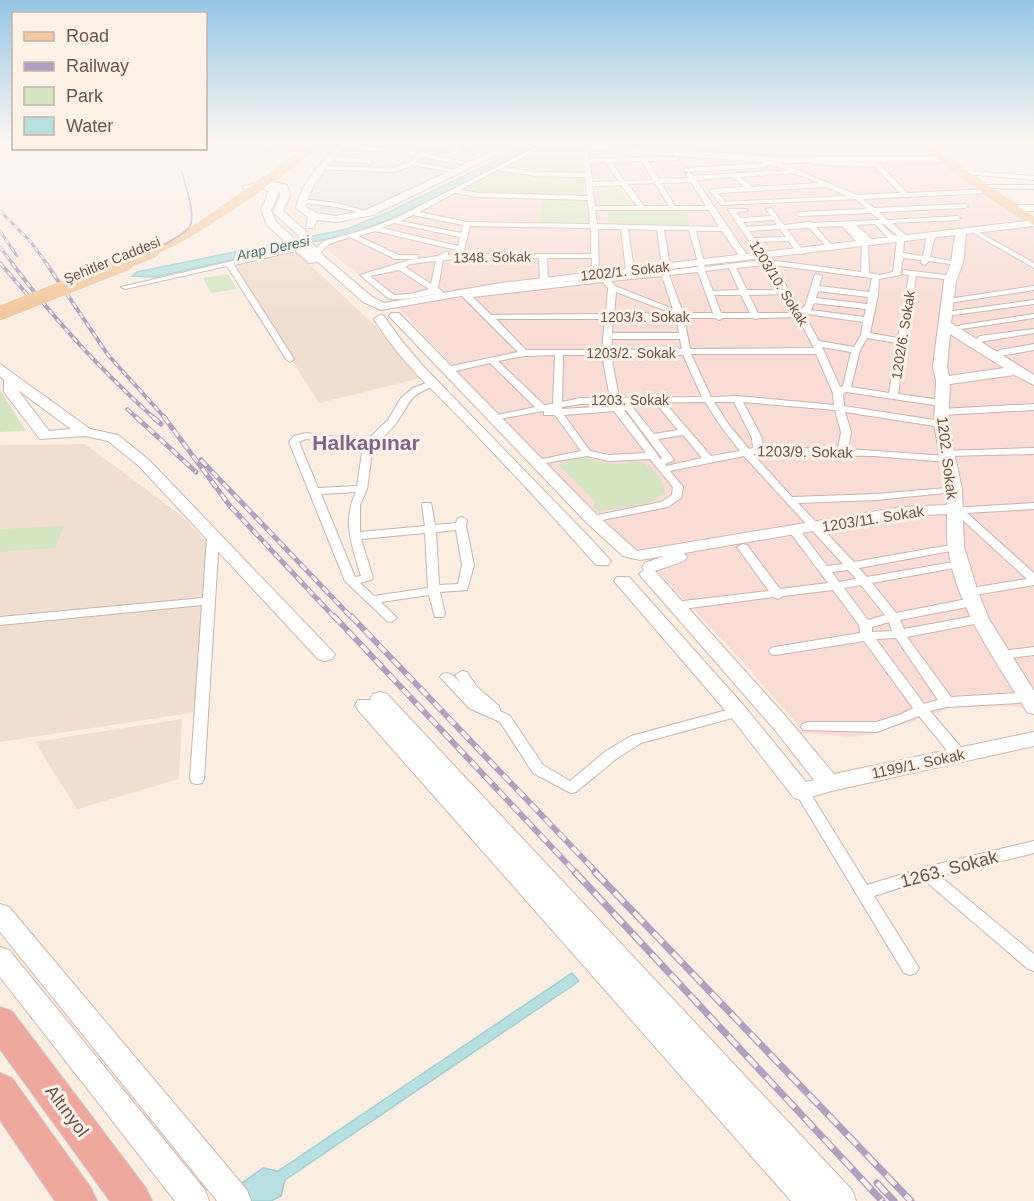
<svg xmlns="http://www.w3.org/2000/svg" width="1034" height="1201" viewBox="0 0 1034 1201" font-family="Helvetica,sans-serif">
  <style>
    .residential { fill: #f0ded1 }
    .commercial { fill: #f9dcd6 }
    .industrial { fill: #e9e1dc }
    .green { fill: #d5e5c2 }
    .water { fill: #b8e0e1; stroke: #a0d1d2; stroke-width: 1.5 }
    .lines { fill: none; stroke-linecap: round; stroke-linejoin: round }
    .street-casing { stroke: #c9b4aa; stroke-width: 2 }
    .secondary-casing { stroke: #ceb5aa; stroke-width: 2 }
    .primary-casing { stroke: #d4cbc9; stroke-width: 1 }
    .highway-casing { stroke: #d4cbc9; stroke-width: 2 }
    .street { fill: #fff; fill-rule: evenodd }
    .secondary { fill: #fff; fill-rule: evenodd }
    .primary { fill: #f3c99f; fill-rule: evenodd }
    .highway { fill: #efa89d; fill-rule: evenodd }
    .tram { stroke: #afa2c1; stroke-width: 1.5 }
    .rail-far4-casing { stroke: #afa2c1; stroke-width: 3 }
    .rail-far3-casing { stroke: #afa2c1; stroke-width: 4 }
    .rail-far2-casing { stroke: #afa2c1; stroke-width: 5 }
    .rail-far1-casing { stroke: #afa2c1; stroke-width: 6 }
    .rail-casing { stroke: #afa2c1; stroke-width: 7 }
    .rail-far4 { stroke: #fdf2e7; stroke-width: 1.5; stroke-dasharray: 5; stroke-linecap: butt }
    .rail-far3 { stroke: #fdf2e7; stroke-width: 2; stroke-dasharray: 6; stroke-linecap: butt }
    .rail-far2 { stroke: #fdf2e7; stroke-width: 3; stroke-dasharray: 8; stroke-linecap: butt }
    .rail-far1 { stroke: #fdf2e7; stroke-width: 4; stroke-dasharray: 10; stroke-linecap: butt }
    .rail { stroke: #fdf2e7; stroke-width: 4.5; stroke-dasharray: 14; stroke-linecap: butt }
    .primary-bridge-far1-casing { stroke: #d4cbc9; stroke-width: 11; stroke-linecap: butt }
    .primary-bridge-casing { stroke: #d4cbc9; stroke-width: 14; stroke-linecap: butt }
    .primary-bridge-far1 { stroke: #f3c99f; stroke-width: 10 }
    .primary-bridge { stroke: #f3c99f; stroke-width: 14 }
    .labels { text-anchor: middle; stroke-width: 6; stroke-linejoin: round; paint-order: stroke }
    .far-water-label { font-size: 14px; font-style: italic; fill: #43787a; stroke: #fdf2e7 }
    .far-street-label { font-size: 14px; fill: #6e534b; stroke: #fdf2e7 }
    .street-label { font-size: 15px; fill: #6e534b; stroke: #fdf2e7 }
    .near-street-label { font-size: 18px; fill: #6e534b; stroke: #fdf2e7 }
    .district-label { font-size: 21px; font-weight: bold; fill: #7d6791; stroke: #fdf2e7 }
  </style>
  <rect width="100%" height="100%" fill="#faede2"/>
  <!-- residential -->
  <path class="residential" d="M296,251L375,326L421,378L319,403L231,263Z
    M85,444L182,516L210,546L203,596L197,712L0,742V445Z
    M182,719L179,779L77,809L35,742Z"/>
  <!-- commercial -->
  <path class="commercial" d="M543,144L678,155L931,160L942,162L1034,225V712L1014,706L951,708L873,734L853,737L805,733L746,665L663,577L529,447L390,299L316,241L357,232L384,222Z"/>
  <!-- industrial -->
  <path class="industrial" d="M345,143H509L360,214L335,217L315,214L309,209L306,197L320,171Z
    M641,143H909L914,147L805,149L811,156L691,153Z"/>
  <!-- green -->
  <path class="green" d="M551,146L581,150V173L536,172L507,167Z
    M593,150L667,156L670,157L595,159Z
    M500,170L534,176H584V196L483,193L466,189Z
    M597,188H620L632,206L598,205Z
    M542,199L586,200V224H540Z
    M608,210L686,211L689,225L608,223Z
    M228,274L237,289L211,293L203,278Z
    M0,390L26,431L0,432Z
    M581,457C594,461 607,464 620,464C627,464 632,460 639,462C651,464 666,481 665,494L648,503L600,511L594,508V501L558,465Z
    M64,526L55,548L0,552V529Z"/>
  <!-- water -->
  <path class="water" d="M532,143H546L384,222L357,232L155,277L132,276L137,272L347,229L389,212Z
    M572,973L579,981L285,1180L281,1196L271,1201H217L263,1168L278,1171Z"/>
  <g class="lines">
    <!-- street casing -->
    <g class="street-casing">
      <path id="street" d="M469,143H476L454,155L451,153L455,150L413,146L416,144L461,147Z
        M544,143H552L503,167L536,172L585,173L582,148L585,146L588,148L589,159L680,157L678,160L648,161L659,179L688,178L686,174L689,172L693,176L788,170L768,164L766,167L686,172L683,170L686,168L766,163L752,160L754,157L780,163L857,195L900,193L875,167L815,164L812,162L815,160L868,163L866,161L869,159L879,164L907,193L987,189L990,191L987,193L863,199L874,208L965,204L968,206L965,208L879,212L887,220L958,216L961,218L958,220L892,223L910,239L904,241L903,253L923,256L927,236L931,234L935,236L930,257L961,263L957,265L929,261L925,265L921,263L922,260L903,258L900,275L879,279L878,295L870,333L898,338L909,275L903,274V270L955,276L956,278L952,280L916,276L898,394L941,400L946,403L941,406L846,392L843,394L844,406L941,421L946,424L941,427L845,412L851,432L848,449L946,456L942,453L943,451L1034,448V454L948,456L953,459L948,462L873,456L753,454L792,497L876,494L958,487L959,489L954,492L876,500L798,503L854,562L956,544L962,547L956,550L859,568L867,577L959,561L965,564L959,567L872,583L896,613L972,598L978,602L972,606L900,620L904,629L980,615L984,616L986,619L984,622L907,637L951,697L1018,693L1023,695L1025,698L1023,701L1018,703L947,707L930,711L964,751L966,755L964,759H954L919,716L877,732L803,730L801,727L803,724L808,722H876L899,715L913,708L864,641L775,655L771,654L769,651L771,648L775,647L860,633L859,625L833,590L783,596L778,599L774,597L675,610L671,609L669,606L675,602L769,591L737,547L743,544L747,545L780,589L828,583L789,531L791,529H799L827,566L843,564L744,456L670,471L683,487L681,498L668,507L592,522L588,521L587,519L588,517L661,502L672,495L673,487L650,459L609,461L587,456L533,465V461L581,451L555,415H544V411L492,420V416L535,407L490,363L447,373L443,370L447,367L518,352L463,297L460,292L461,290L469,292L698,267V263L689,230H664L670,267L666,269L662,267L657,230L628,229L634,270L630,272L626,270L621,229H598L599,277L592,275V258H547L548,280L544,282L540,280L539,258H463L443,260L438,288L443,292L442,294C425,294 407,301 389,299L360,275L413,259H395L350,237L329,244L318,255L311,253L324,241L364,230L394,219ZM642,161L653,180L625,181L611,162ZM605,162L619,181L592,182L590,163ZM497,170L536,176L585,177L587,196L479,193L460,190ZM794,173L819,183L752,187L740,177ZM733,177L745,187L713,189L710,191L721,205L856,199L867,209L799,212L796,214L799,216L871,213L880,220L812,223L809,222L784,225L771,208L766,209L771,216L740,218L736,212L747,211V209H729L728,210L762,260L705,267L696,231H722L742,260L749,258L696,180ZM691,182L706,206H675L661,183ZM655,183L669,206H644L628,184ZM621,185L637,206H595L592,186ZM826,187L848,196L725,202L718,193ZM454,193L479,197L588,200L590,224L467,222L419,212ZM595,210H709L719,227L597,224ZM413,215L463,225L461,233L400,221ZM774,220L777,225L746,227L743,222ZM394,223L460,237L458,246L382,228ZM875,224L888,238L897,240L893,272L880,275L869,273L868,244L875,242L856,225ZM882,224H884L898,236L892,235ZM470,226L591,228V254H463ZM842,226L857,242L862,243L861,272L769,260L757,242L789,241L797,254H803L804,252L787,229L809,228L830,250L834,248L816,227ZM780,229L786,237L754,238L749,231ZM375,231L457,250V254L448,255V252H445L438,256L416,259L419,257L418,255H399L358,236ZM436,261L431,284L405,267L410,264ZM765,265L783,290H747L736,268ZM773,265L872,278L869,292L819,286L822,276L815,274L805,306L801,309ZM729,268L739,290L713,291L705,271ZM399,270L429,289L411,294L394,295L370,276ZM698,272L713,313H683L669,275ZM662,276L673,309L615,286L611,281ZM603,282L608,288L606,314L491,315L473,297ZM818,291L868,297L867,304L816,298ZM616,292L664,310L669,313L614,314ZM785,294L795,313H758L749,295ZM714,295H741L750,313H721ZM814,303L866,309L864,317L811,310ZM807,314L863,322L861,335L854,347L819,341L805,316ZM798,317L814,348L690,349L684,318H715L719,320L723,318H752L756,319L760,318ZM676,318L679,333H612L613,319ZM496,319H605L602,350H526ZM867,338L897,343L889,393L851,387L860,350ZM612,339H680L682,349L611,350ZM822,347L851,352L843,386L840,387ZM691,354H816L833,393L834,405L737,396L711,397ZM555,355L553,404L544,405L498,361L524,356ZM563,355H602L610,398H580L562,402ZM611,355H683L702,397L619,398ZM705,402L722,428L740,451L711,456L666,404L663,403L658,406L678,430L654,434L634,409V405L628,403ZM714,402H734L752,438L753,448L749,449L729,425ZM743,402L835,410L841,432L838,449L763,447L762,438ZM611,403L612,406L562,409V407L580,404ZM624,410H626L662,458L660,459L657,454ZM614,411L646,453L609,455L590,451L564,415ZM683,435L702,458L666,466L665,464L674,460L658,439ZM848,570L856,579L839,582L832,572ZM861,585L885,615L868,620L844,588ZM889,622L892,631L872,632V627ZM896,638L938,700L924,704L876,639Z
        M629,143H639L679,153L676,155Z
        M341,144L406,150L476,164L473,166L422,157L415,162L462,171L459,173L413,165L394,172L317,169L319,166L393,168L410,162L416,155L339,147Z
        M328,156L369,160L372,162L369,164L326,159Z
        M968,171L1034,176V180L966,174Z
        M988,185H1034V189L986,188V186Z
        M302,199L337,203L372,213L369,215L337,207L300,202V200Z
        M977,231L1034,263V268L975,234L974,233Z
        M297,246H300V250L234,265L294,359L290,362L286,359L227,266L125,289L121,287Z
        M1034,286V290L948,303L944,301L948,299Z
        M1034,300V304L946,316L942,314L946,312Z
        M1034,314V318L961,329L957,327L961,325Z
        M1034,329V333L980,342L976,339L980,336Z
        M1034,344V350L1000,356L996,353L1000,350Z
        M434,380L437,381V385C408,396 413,398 397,422C391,431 381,438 373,445L367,489L360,505V532L425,526L422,505L423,503H431L435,525L456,523L458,518L462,517L467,520L466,526L474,565L467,590L440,592L445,614L443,617H435L429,595L381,602L397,618L391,622L387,621L345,581L289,442L294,436L306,433L366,441L388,420L401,398L413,388ZM306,439L363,446L357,486L318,488L299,442ZM356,492C342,521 352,547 361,576L355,577L321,494ZM456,530L462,565L458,584L439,585L436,532ZM425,533L428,588L374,596L360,583L371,580L373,578L361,539Z
        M1034,404V410L941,415L936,412L941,409Z
        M1034,503V509L967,513L1034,573V585L969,596L965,595L963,592L965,589L1027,579L955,513L951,512L950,510L951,508Z
        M213,534L219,537L204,779L202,783L197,784L192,783L190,779L202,605L0,625V617L203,598L207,537Z
        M1034,647V655L1001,659L995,655L1001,651Z
        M462,671L467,672L477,687L499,706L500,711L510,716L543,765L570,781L606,751L631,736L738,707L743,709L745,712L743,715L641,743L616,759L576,792L571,793L533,773L500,722L469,708L440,677L442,674C451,671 455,677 461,684L455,675Z
        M802,787L807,788L867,885L926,867L1034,841V853L940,876L1034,954V971L1028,969L924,880L874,896L919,968L916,973L910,975L904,973L795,792L797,788Z"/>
    </g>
    <!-- secondary casing -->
    <g class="secondary-casing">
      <path id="secondary" d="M0,143H14V148L0,149Z
        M316,143L317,147L292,150L203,148H206V144Z
        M339,143H348C332,164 311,179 306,207L316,213L336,216L366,210L510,143H521L373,215L336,222L317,220L314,228H306L308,217L296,208C302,180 322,164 339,143Z
        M530,143H564L782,157L948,156L952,159L948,162L782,163L534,146Z
        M265,180L287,185L290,196L283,211L309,234L313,244L325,257L371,296L384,303L501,283L1034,220V226L966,234L963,263L956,281L951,323L1034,375V385L1014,375L950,384L948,424L962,489L964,547L978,592L989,619L1034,691V714L1027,712C996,660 956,608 948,547C946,536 947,525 947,514L901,516L684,553L687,557L684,561L655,571L789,720L834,774L1034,732V746L831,791L802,800L794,798L731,717L614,581L617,577H629L745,707L806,782L814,780L775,730L639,574L644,570L642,567L645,563L664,556L640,560L623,556L586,522L389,316L391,313H399L598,516L637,551L901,507L947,505L946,489L934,424L936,381L933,366L944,281L951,263L955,235L501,289L381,310L363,302L318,262L309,263L267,225L261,210L269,191L263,189L262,186L247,190L242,187ZM280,190V196L273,212L300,237L304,247L276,222L271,210ZM950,334L1004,368L949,376L947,366Z
        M1001,197L1017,205H1034V211H1015L998,202V198Z
        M380,315L384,316L401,340L423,366L591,539L611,561L608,565H596C553,516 509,469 465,423C433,390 398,359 374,319Z
        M0,364L90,429L118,435L149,460L332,651L335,655L332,659L325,661L318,659L139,466L108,441L85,436L40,439L4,392V380L0,376ZM18,390L71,429L49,431Z
        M380,692L387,694L852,1190L856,1201H791L358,710L355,705L358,700H370L373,694Z
        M0,904L9,907L247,1190L251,1201H217L0,932Z
        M0,947L9,950L205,1190L209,1201H175L0,977Z"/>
    </g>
    <!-- primary casing -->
    <g class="primary-casing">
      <path id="primary" d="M275,143H297L278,148L273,145Z
        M313,143H324C306,161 167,258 150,254L148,252L182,234Z
        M915,143H926L1034,217V225L1000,205Z"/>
    </g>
    <!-- highway casing -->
    <g class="highway-casing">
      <path id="highway" d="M0,1007L12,1011L146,1188L152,1201H110L0,1049Z
        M0,1073L12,1078L91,1188L97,1201H55L0,1120Z"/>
    </g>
    <!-- street -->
    <use href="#street" class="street"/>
    <!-- secondary -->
    <use href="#secondary" class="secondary"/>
    <!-- primary -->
    <use href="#primary" class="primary"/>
    <!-- highway -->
    <use href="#highway" class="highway"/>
    <!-- tram -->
    <path class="tram" d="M0,310C33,298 174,250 190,226C196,216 185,183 182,172"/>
    <!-- rail-far4 casing -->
    <g class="rail-far4-casing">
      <path id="rail-far4" d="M0,211L30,241L47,264
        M0,231L17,256
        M0,247L13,264"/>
    </g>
    <!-- rail-far3 casing -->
    <g class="rail-far3-casing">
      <path id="rail-far3" d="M0,263L31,299
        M12,263C54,320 102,371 155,419
        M46,263L108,355L166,419
        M127,409L138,419"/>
    </g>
    <!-- rail-far2 casing -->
    <g class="rail-far2-casing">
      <path id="rail-far2" d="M136,417L196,472
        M153,417L161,424
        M164,417L230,506L335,618
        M201,460L352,618"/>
    </g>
    <!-- rail-far1 casing -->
    <g class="rail-far1-casing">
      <path id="rail-far1" d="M334,616L576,873
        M351,616L597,873"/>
    </g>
    <!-- rail casing -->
    <g class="rail-casing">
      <path id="rail" d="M575,872L882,1201
        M595,872L911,1201
        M877,1183L894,1201"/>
    </g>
    <!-- rail-far4 -->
    <use href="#rail-far4" class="rail-far4"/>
    <!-- rail-far3 -->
    <use href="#rail-far3" class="rail-far3"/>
    <!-- rail-far2 -->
    <use href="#rail-far2" class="rail-far2"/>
    <!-- rail-far1 -->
    <use href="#rail-far1" class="rail-far1"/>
    <!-- rail -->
    <use href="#rail" class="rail"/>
    <!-- primary-bridge-far1 casing -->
    <g class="primary-bridge-far1-casing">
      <path id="primary-bridge-far1" d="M124,264L154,252"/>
    </g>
    <!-- primary-bridge casing -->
    <g class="primary-bridge-casing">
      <path id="primary-bridge" d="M0,313L127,263"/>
    </g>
    <!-- primary-bridge-far1 -->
    <use href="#primary-bridge-far1" class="primary-bridge-far1"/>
    <!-- primary-bridge -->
    <use href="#primary-bridge" class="primary-bridge"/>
  </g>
  <!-- sky -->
  <linearGradient id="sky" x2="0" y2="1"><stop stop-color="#95c6e5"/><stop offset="0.46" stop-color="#fdf7f2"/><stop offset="1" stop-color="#fdf7f2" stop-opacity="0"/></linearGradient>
  <rect width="1034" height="311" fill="url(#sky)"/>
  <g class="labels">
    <!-- far-water labels -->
    <g class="far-water-label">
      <text transform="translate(273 248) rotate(-12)" y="5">Arap Deresi</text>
    </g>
    <!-- far-street labels -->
    <g class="far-street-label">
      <text transform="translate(492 257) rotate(-1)" y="5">1348. Sokak</text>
      <text transform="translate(112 260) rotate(-22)" y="5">Şehitler Caddesi</text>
      <text transform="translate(625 271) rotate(-6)" y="5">1202/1. Sokak</text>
      <text transform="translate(779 283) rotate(58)" y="5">1203/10. Sokak</text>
      <text x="645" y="322">1203/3. Sokak</text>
      <text transform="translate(903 335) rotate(-81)" y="5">1202/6. Sokak</text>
      <text x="631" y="358">1203/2. Sokak</text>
      <text x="630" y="405">1203. Sokak</text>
    </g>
    <!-- street labels -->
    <g class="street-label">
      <text transform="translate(805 452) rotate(1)" y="5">1203/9. Sokak</text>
      <text transform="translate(947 458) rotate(83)" y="5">1202. Sokak</text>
      <text transform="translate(873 519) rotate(-9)" y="5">1203/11. Sokak</text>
      <text transform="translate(918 764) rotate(-12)" y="5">1199/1. Sokak</text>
    </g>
    <!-- near-street labels -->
    <g class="near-street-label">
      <text transform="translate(949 869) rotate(-15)" y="6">1263. Sokak</text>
      <text transform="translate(67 1111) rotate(53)" y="6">Altınyol</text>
    </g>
    <!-- district labels -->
    <g class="district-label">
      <text x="366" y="450">Halkapınar</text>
    </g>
  </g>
  <!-- legend -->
  <rect x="12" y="12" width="195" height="138" fill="#fdf2e7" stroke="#c4b2a9" stroke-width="1.5"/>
  <rect x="24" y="32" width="30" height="9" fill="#f3c99f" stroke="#c4b2a9" stroke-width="1.5"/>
  <text x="66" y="42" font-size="18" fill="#6e534b">Road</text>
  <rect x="24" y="62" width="30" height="9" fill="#afa2c1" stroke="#c4b2a9" stroke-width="1.5"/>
  <text x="66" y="72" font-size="18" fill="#6e534b">Railway</text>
  <rect x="24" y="87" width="30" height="18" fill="#d5e5c2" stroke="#c4b2a9" stroke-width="1.5"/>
  <text x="66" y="102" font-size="18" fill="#6e534b">Park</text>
  <rect x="24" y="117" width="30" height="18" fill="#b8e0e1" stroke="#c4b2a9" stroke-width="1.5"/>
  <text x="66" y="132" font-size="18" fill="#6e534b">Water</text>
</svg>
